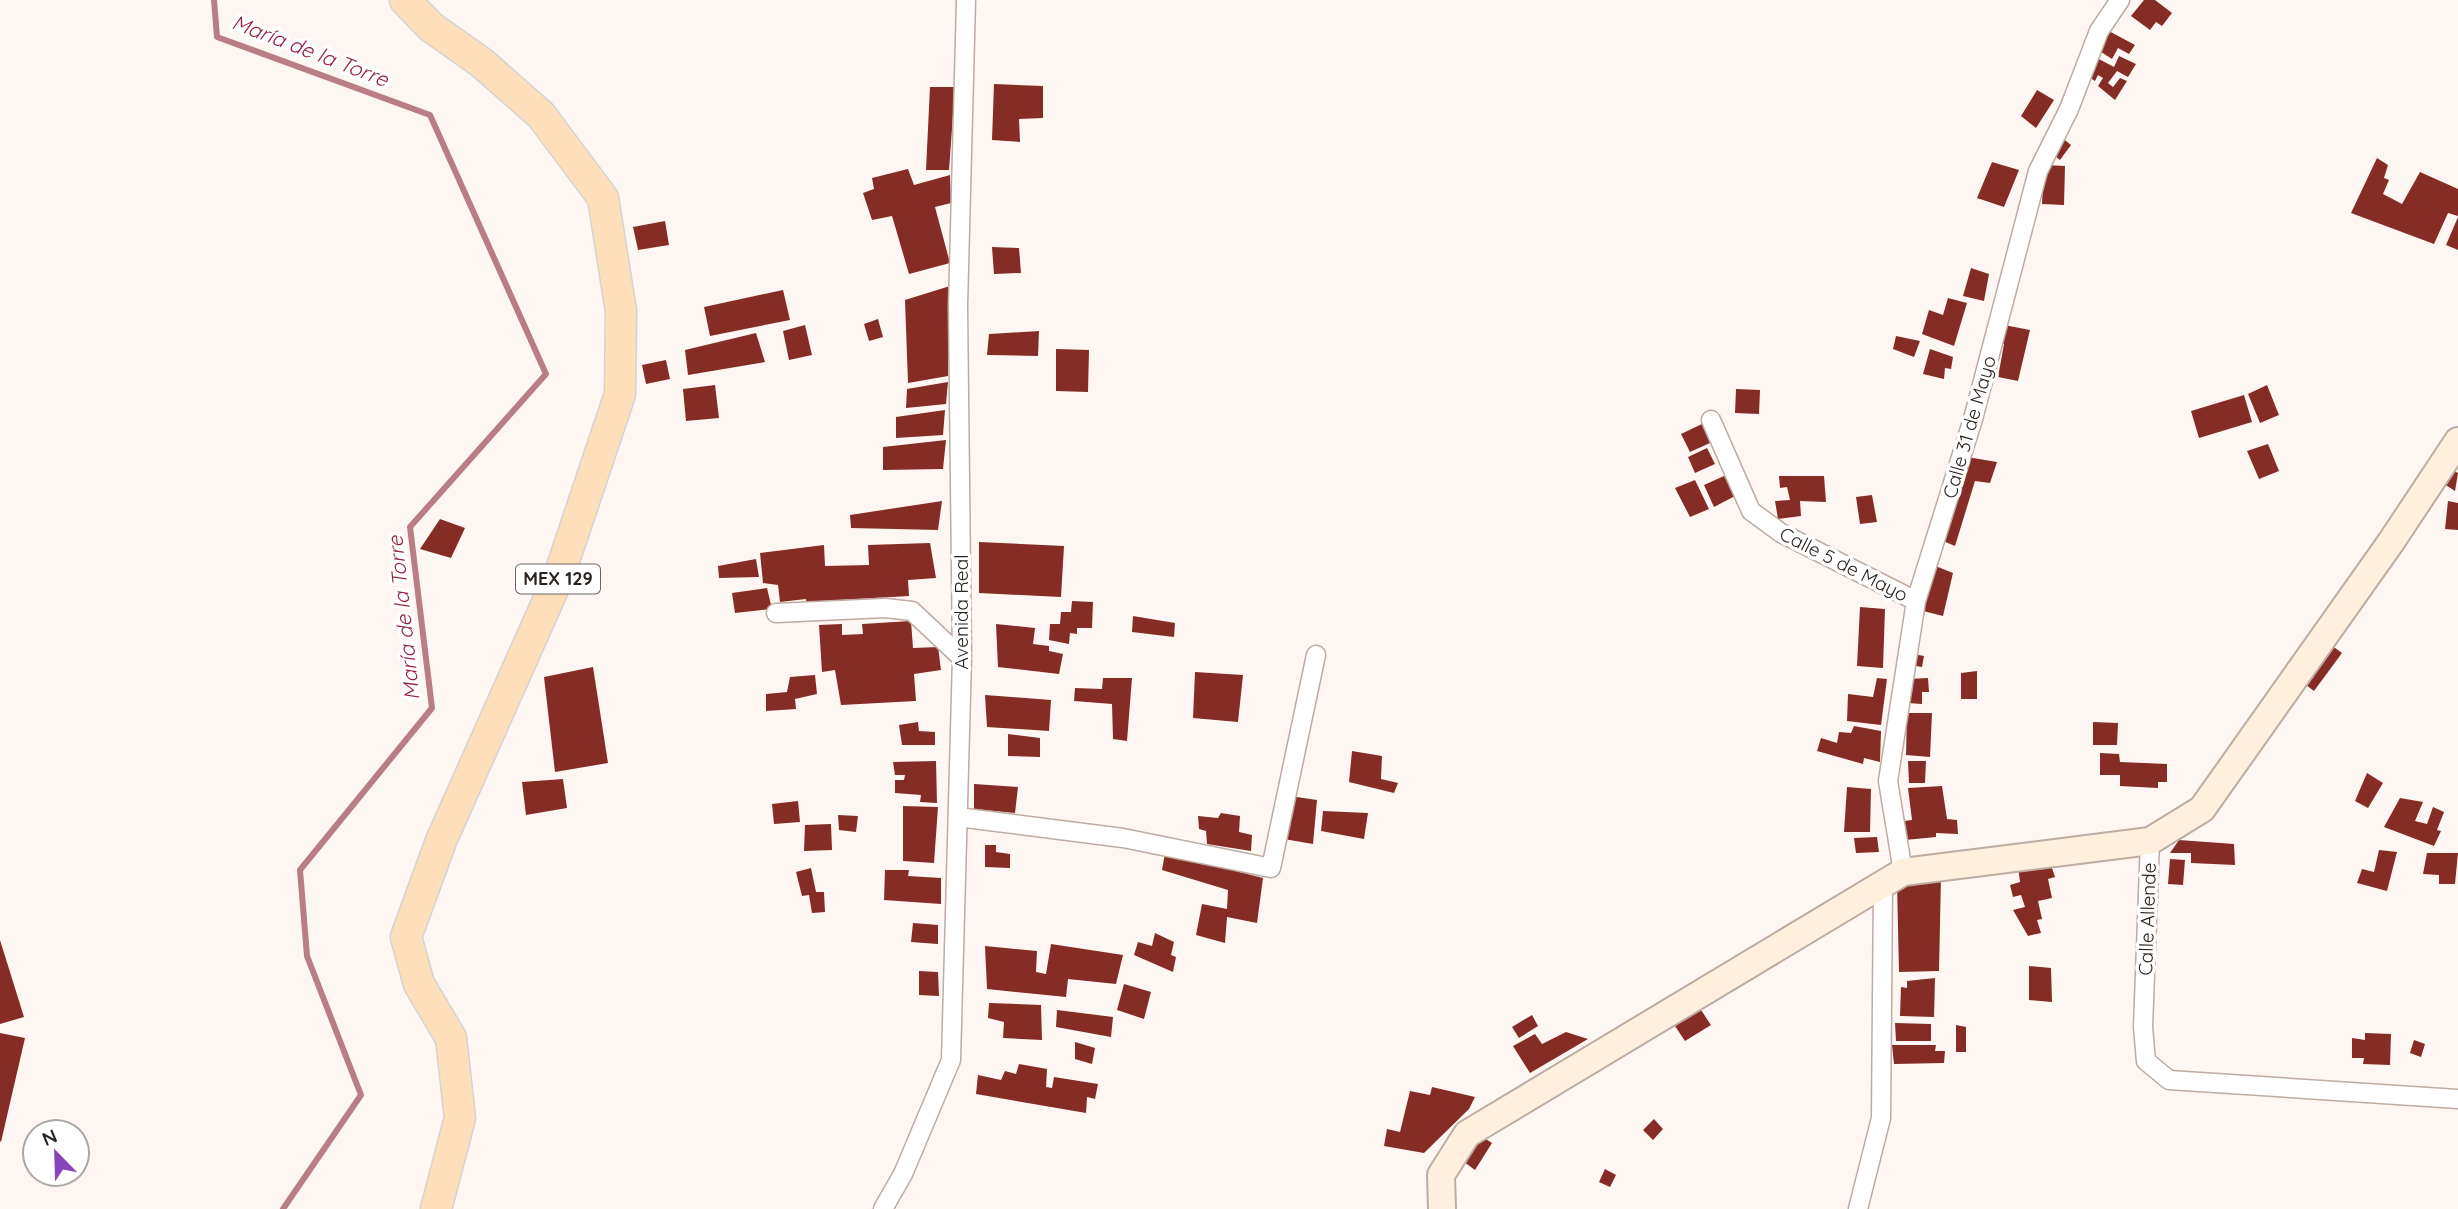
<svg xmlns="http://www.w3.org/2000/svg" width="2458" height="1209" viewBox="0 0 2458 1209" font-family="Quicksand,sans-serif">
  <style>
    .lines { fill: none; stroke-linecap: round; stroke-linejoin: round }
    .stream { stroke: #b97d86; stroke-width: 6 }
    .building { fill: #852d24 }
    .street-casing { stroke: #beaba2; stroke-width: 21 }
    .secondary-casing { stroke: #beaba2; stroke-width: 30 }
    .primary-casing { stroke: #d4d3d2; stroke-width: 33 }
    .street { stroke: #fff; stroke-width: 18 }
    .secondary { stroke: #ffefdc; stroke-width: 26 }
    .primary { stroke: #fedfb9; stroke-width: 30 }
    .labels { text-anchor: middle; stroke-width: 7; stroke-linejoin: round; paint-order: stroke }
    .shield { fill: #fff; stroke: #6a6562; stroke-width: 2 }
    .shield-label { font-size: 18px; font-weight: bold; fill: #2a231f }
    .street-label { font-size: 19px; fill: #2a231f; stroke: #fff }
    .water-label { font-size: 21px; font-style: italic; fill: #952044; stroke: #fff }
  </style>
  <rect width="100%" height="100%" fill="#fef6f2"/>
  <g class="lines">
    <!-- stream -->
    <path class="stream" d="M214,0L217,37L430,115L546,374L410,527L432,708L300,870L307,956L361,1095L283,1209"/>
  </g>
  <!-- building -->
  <path class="building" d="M2144,0H2155L2172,13L2162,26L2156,22L2150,30L2131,16Z
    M2107,30L2135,45L2129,54L2118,48L2112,59L2095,48Z
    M2093,56L2114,67L2119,56L2136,64L2128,77L2117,71L2108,83L2113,87L2120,78L2127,81L2115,100L2098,86L2103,78L2098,75L2095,81L2084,74Z
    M994,84L1043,86V118L1019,119L1020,142L992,140Z
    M930,87H955L949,170H926Z
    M2037,90L2054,100L2036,128L2021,116Z
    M2061,137L2071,145L2060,160L2050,152Z
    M2377,158L2388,165L2384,178L2389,180L2383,194L2402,204L2420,172L2458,189V216L2448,213L2434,244L2351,213Z
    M1992,162L2019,170L2004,207L1977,198Z
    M2044,165L2065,166L2064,205L2042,204Z
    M908,169L914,185L950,175L951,203L935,207L950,263L909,274L892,216L872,220L863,193L874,189L872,178Z
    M2458,217V250L2446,245Z
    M665,221L669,245L638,250L633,227Z
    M992,247L1019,248L1021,273L994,274Z
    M1971,268L1989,274L1984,301L1963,296Z
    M950,286L948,376L908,383L905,300Z
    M783,290L790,320L710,336L704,307Z
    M1948,298L1967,303L1954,346L1922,334L1929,310L1943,315Z
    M878,319L883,337L869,341L864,324Z
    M1999,324L2030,330L2018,381L1998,377L2004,344L1995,342Z
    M805,325L812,355L789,360L783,331Z
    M1039,331L1038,356L987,355L989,334Z
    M756,333L765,362L688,375L685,350Z
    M1896,336L1920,341L1914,357L1893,349Z
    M1056,349L1089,350L1088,392L1056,391Z
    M1930,349L1953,357L1951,369L1945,368L1944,379L1923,374Z
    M666,360L670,379L646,384L642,365Z
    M948,382L946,404L906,408L907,389Z
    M715,385L719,418L686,421L683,389Z
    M2267,385L2279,415L2260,423L2248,394Z
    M1736,389L1760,390L1759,414L1735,413Z
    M2244,395L2252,422L2199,438L2191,411Z
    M945,410L943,435L896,438V417Z
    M1702,424L1710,443L1690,452L1681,434Z
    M946,440L943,469L883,470V447Z
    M2268,444L2279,471L2259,479L2247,451Z
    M1707,448L1715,464L1695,473L1688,457Z
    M1967,457L1997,462L1990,483L1975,481L1955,546L1943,541Z
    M2449,468L2458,473L2455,491L2441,482Z
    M1724,476L1735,496L1714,507L1704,485Z
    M1779,476H1824L1826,502L1800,501L1801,516L1778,519L1775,501L1790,500L1787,487L1780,488Z
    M1695,480L1709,509L1690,517L1675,488Z
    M1872,495L1877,522L1860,524L1856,497Z
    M942,501L938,530L851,528L850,515Z
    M2448,501L2458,503V530L2445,529Z
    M440,519L465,528L451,558L420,549Z
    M979,542L1064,546L1061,597L979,593Z
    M930,543L936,578L908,580L909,596L820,601V609L807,608L806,599L780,602L778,585L763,583L760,553L824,545L825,566L869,565L868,545Z
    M756,559L759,577L719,578L718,566Z
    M1933,565L1953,573L1943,616L1923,611Z
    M767,588L772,609L735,613L732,593Z
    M1072,601L1093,602L1092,628H1077V634L1070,633L1069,644L1049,640L1050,624H1060L1061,612H1071Z
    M1860,607L1885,609L1883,668L1857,666Z
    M1133,616L1175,623L1174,637L1132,632Z
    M911,621L913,648L938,647L941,670L914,674L916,701L841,705L835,670L822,672L819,625L842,624V635L863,634L862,624Z
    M996,624L1035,628L1033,644L1049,646V651L1063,654L1059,674L998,667Z
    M2324,640L2342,653L2314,691L2298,679Z
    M1913,654L1924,656L1922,667L1910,665Z
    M593,667L608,763L555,772L544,677Z
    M1977,671V699H1961V673Z
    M1195,672L1243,675L1238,722L1193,718Z
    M815,675L817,694L795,699L796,709L766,711V694L787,692L790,677Z
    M1103,678H1132L1127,741L1113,739L1112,704L1074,701L1075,688L1102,689Z
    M1877,678L1887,679L1881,725L1847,721L1848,694L1873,697Z
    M1928,678L1929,692H1922V704L1908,703V679Z
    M985,695L1051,700L1049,731L987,727Z
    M1907,713H1932L1930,757L1906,755Z
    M918,722L919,731L935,732V745H902L899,725Z
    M2093,722L2118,723L2117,745H2093Z
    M1854,726L1881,731L1880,762L1864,758L1863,764L1817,751L1821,738L1837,743L1839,732L1851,733Z
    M1008,734L1040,738V757L1008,756Z
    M1352,751L1382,756L1381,779L1398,783L1394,793L1349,782Z
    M2100,753L2119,754L2120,762L2167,764V782H2158V788L2120,786V775H2100Z
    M936,761L937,803L920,802L921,795L895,793V780H904L905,775H895L893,762Z
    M1908,761H1926L1925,783H1909Z
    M2367,773L2383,783L2368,808L2355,801Z
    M563,779L567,808L526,815L522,782Z
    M974,784L1018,787L1015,813L974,809Z
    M1942,786L1947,819L1957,820L1958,834L1936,833V837L1905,840L1904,821L1912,820L1908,788Z
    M1847,787L1871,789L1870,832H1844Z
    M1290,796L1317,800L1313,844L1284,839Z
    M2400,798L2423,802L2415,821L2427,824L2433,807L2444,812L2437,830L2441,831L2434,846L2384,827Z
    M798,801L800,822L774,824L772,804Z
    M903,806L938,807L934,863L903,861Z
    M1323,811L1368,813L1364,839L1321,831Z
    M1221,813L1240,816L1239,832L1252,835L1251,851L1207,844L1206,831L1199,829L1198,816L1218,818Z
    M838,815L858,816L856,832L839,830Z
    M831,824L832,850L804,851L805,825Z
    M1877,837L1879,852L1856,853L1854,838Z
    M2179,840L2234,844L2235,865L2191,863V853H2170Z
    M985,845H996V852L1010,854V868L985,867Z
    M2379,850L2397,852L2387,891L2357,883L2362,869L2374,872Z
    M1165,853L1263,878L1257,923L1227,917L1225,943L1196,935L1202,904L1227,909L1228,890L1162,870Z
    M2427,853H2458L2455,884H2439V875L2423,874Z
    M2170,859L2185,860L2183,885L2168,884Z
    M2050,862L2055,877L2048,879L2052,898L2038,901L2042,919L2037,920L2041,933L2028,936L2013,910L2025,907L2021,895L2013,897L2010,885L2020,882L2018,867Z
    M811,868L816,892H824L825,912L812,913L809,895L802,896L796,872Z
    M885,870H909L908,876L941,878V904L884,900Z
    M1941,876L1939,971L1899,972L1897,883Z
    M913,923L938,925V944L911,942Z
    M1155,933L1174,942L1171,955L1176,957L1173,972L1134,955L1138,942L1152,946Z
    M0,940L24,1017L0,1024Z
    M1051,944L1123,955L1116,984L1068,979L1066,997L987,989L985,946L1037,951L1036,972L1046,974Z
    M2029,966L2051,968L2052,1002L2029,1000Z
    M919,971L938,972L939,996L919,995Z
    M1935,978L1934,1017L1900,1016L1901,987L1907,988V981Z
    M1124,984L1151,992L1144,1019L1117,1010Z
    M989,1003L1041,1005L1042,1040L1003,1038L1004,1022L988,1018Z
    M1699,1007L1711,1025L1685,1041L1673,1023Z
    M1057,1010L1113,1017L1111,1037L1056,1027Z
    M1532,1015L1538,1026L1519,1038L1512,1027Z
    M1895,1023L1931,1024V1041H1896Z
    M1956,1025L1966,1027V1052H1956Z
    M1566,1032L1588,1039L1530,1073L1513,1046L1535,1034L1542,1044Z
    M0,1033L25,1038L1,1142L0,1141Z
    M2365,1033L2391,1034L2390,1065L2363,1064L2364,1058H2352V1038L2365,1040Z
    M2414,1040L2425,1044L2421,1057L2410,1053Z
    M1075,1042L1095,1048L1092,1064L1075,1059Z
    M1892,1045H1936L1935,1051H1945L1944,1063L1894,1064Z
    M1019,1064L1047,1069L1046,1087L1052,1088L1054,1077L1098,1084L1095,1099L1087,1097L1086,1113L976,1094L978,1075L1001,1080L1005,1071L1016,1074Z
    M1432,1087L1475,1097L1469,1109L1424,1153L1384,1146L1387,1129L1400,1132L1410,1091L1430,1095Z
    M1654,1119L1663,1129L1653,1140L1643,1130Z
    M1478,1134L1492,1143L1475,1170L1460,1159Z
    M1605,1169L1616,1175L1610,1187L1599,1182Z"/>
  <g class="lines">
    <!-- street casing -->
    <g class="street-casing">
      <path id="street" d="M1711,420L1751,511L1781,533L1916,601
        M776,613L885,608L912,611L962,658
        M958,817L1123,838L1271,868L1316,655
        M2150,841L2143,1027L2146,1061L2169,1080L2458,1099
        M1903,872L1888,781L1916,601L1973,419L2038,171L2069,109L2099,31L2120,0
        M883,1209L903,1174L951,1060L962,658L958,306L966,0
        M1858,1209L1881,1118L1883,885"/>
    </g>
    <!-- secondary casing -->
    <g class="secondary-casing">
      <path id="secondary" d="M1442,1209L1441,1175L1467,1134L1903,872L2150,841L2202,809L2391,542L2458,441"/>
    </g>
    <!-- primary casing -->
    <g class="primary-casing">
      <path id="primary" d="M405,0L431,27L482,63L541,115L603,198L621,311L620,394L559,576L441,841L406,937L419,984L451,1038L460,1118L436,1209"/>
    </g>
    <!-- street -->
    <use href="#street" class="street"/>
    <!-- secondary -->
    <use href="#secondary" class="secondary"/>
    <!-- primary -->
    <use href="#primary" class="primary"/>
  </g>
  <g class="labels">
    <!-- shield labels -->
    <rect class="shield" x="516" y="564.5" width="84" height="29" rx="5"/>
    <g class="shield-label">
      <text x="558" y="585">MEX 129</text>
    </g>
    <!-- street labels -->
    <g class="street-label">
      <text transform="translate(1969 427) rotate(-74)" y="7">Calle 31 de Mayo</text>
      <text transform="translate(1844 564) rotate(27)" y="7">Calle 5 de Mayo</text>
      <text transform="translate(961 612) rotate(-90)" y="7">Avenida Real</text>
      <text transform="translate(2147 919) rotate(-88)" y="7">Calle Allende</text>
    </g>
    <!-- water labels -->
    <g class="water-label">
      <text transform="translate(310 51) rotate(21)" y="7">María de la Torre</text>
      <text transform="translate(404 618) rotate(-96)" y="7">María de la Torre</text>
    </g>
  </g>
  <!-- north arrow -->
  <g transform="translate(56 1153) rotate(337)"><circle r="33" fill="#ffffff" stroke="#aaa7a5" stroke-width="2"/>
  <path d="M0-5L12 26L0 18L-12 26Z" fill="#8546bc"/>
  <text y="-10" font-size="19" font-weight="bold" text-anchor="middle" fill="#2a231f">N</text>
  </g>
</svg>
